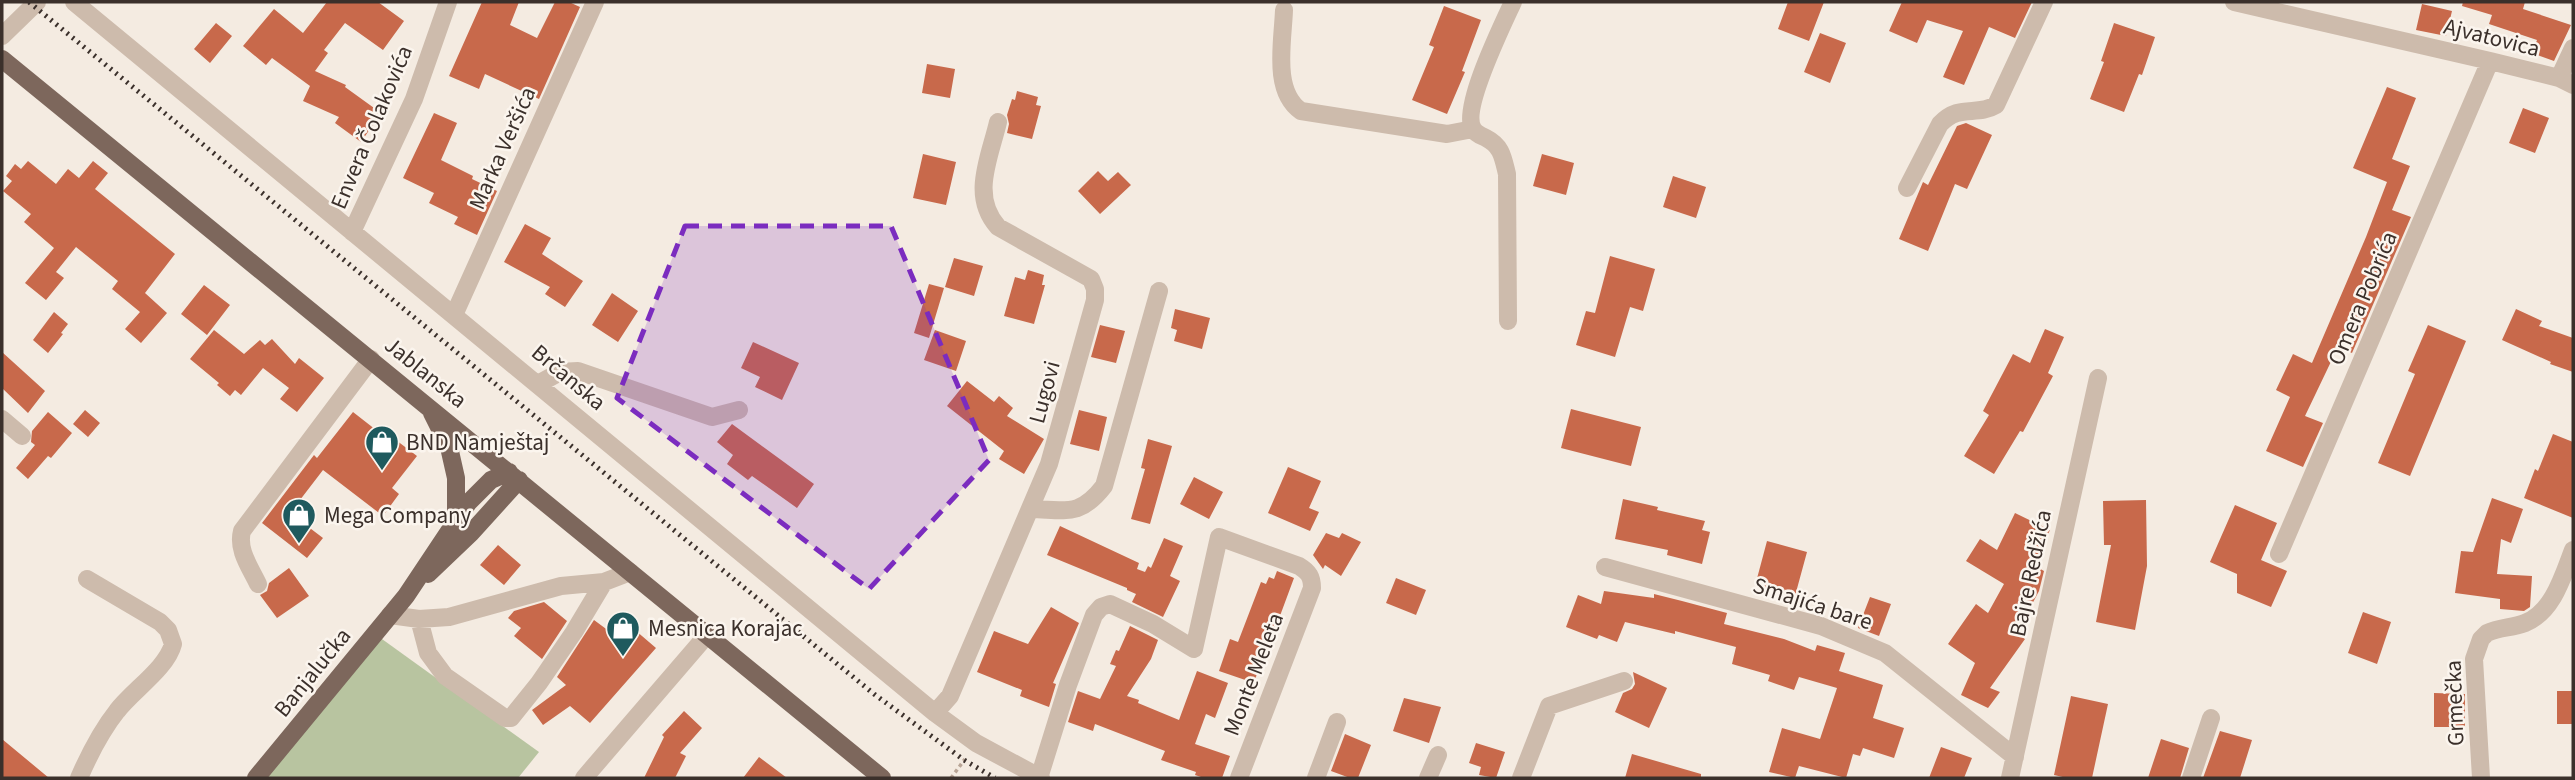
<svg xmlns="http://www.w3.org/2000/svg" width="2575" height="780" viewBox="0 0 2575 780" font-family="'Source Sans 3',sans-serif">
  <style>
    .green { fill: #b8c4a0 }
    .building { fill: #c8694b }
    .lines { fill: none; stroke-linecap: round; stroke-linejoin: round }
    .path { stroke: #b9a596; stroke-width: 3.5; stroke-dasharray: 3.5 3.5; stroke-linecap: butt }
    .minor { stroke: #cdbbac; stroke-width: 18 }
    .major { stroke: #7d675c; stroke-width: 18 }
    .rail { stroke: #3b302b; stroke-width: 5; stroke-dasharray: 2 5; stroke-linecap: butt }
    .marked { fill: #7b2cbf; fill-opacity: 0.2; stroke: #7b2cbf; stroke-width: 5; stroke-dasharray: 14 9; stroke-linejoin: round }
    .labels { text-anchor: middle; stroke-width: 5; stroke-linejoin: round; paint-order: stroke }
    .street-label { font-size: 23px; fill: #3b302b; stroke: #fbf5ee }
    .poi-label { font-size: 23px; fill: #3b302b; stroke: #fbf5ee; text-anchor: start }
  </style>
  <rect width="100%" height="100%" fill="#f4ebe1"/>
  <!-- green -->
  <path class="green" d="M375,634L539,752L518,778H256Z"/>
  <!-- building -->
  <path class="building" d="M327,2H378L404,21L383,50L345,23L324,50L328,53L315,71L346,85L345,87L381,113L361,142L335,123L339,117L303,101L310,86L272,58L266,65L243,46L274,9L303,33Z
    M482,2H519L510,25L537,38L555,2H569L580,7L539,99L485,74L479,89L449,76Z
    M1788,2H1824L1809,41L1778,29Z
    M1902,2H2032L2015,38L1989,27L1964,85L1943,77L1963,31L1927,20L1917,43L1889,31Z
    M2463,2H2525L2523,9L2571,25L2554,61L2532,53L2537,40L2489,24L2492,15L2462,6Z
    M2422,4L2452,11L2446,36L2416,30Z
    M1444,6L1481,20L1462,71L1465,72L1447,114L1412,100L1434,47L1429,45Z
    M216,23L232,36L210,63L194,49Z
    M2114,23L2155,37L2142,75L2139,74L2124,112L2090,99L2104,62L2101,61Z
    M1820,33L1846,43L1830,83L1804,72Z
    M927,64L955,69L950,98L922,93Z
    M2387,87L2416,98L2392,159L2410,166L2392,210L2411,217L2352,353L2338,347L2305,416L2323,423L2303,467L2266,451L2290,397L2276,390L2293,354L2312,363L2366,237L2387,182L2353,168Z
    M1017,91L1038,97L1036,105L1041,106L1032,139L1007,133L1009,124L1007,115L1012,99L1015,100Z
    M2523,108L2549,118L2535,153L2509,143Z
    M434,113L457,123L441,160L473,176L472,179L497,191L477,235L454,224L458,217L429,203L434,193L403,178Z
    M1966,123L1992,135L1967,189L1955,184L1928,251L1899,239L1923,182L1928,185L1957,126Z
    M923,154L956,162L946,205L913,198Z
    M1542,154L1574,163L1566,195L1533,186Z
    M28,161L56,184L68,169L79,178L93,161L108,173L95,189L175,254L145,293L167,313L141,343L125,329L140,312L112,289L118,281L76,247L56,272L64,278L46,300L25,283L54,248L24,222L31,214L3,191L12,181L6,176L15,164L21,169Z
    M1098,171L1108,181L1118,172L1131,185L1100,214L1078,191Z
    M1673,176L1706,187L1696,218L1663,207Z
    M525,224L551,238L542,254L583,281L565,307L545,294L550,287L504,262Z
    M1610,256L1655,269L1643,311L1630,307L1615,357L1576,345L1586,311L1595,313Z
    M954,258L983,266L974,296L945,287Z
    M1028,270L1044,275L1042,285H1045L1034,324L1004,316L1015,277L1025,280Z
    M929,284L944,288L929,338L914,333Z
    M204,285L230,305L207,335L181,314Z
    M612,293L638,311L618,342L592,325Z
    M1175,309L1210,318L1202,349L1174,341L1177,330L1171,328Z
    M2516,309L2542,321L2539,326L2573,338V372L2550,364L2551,362L2502,340Z
    M54,312L68,324L61,333L63,334L48,353L33,340Z
    M1100,325L1125,331L1116,363L1091,357Z
    M2428,325L2466,341L2410,476L2378,463L2415,374L2408,371Z
    M2045,329L2064,337L2048,373L2053,376L2023,432L2020,431L1994,474L1964,456L1989,415L1983,411L2013,354L2030,363Z
    M214,330L244,354L260,340L265,345L272,339L295,364L299,358L324,378L297,412L280,399L289,388L263,368L241,395L235,390L230,396L217,385L219,383L190,359Z
    M935,330L966,341L956,371L924,360Z
    M753,342L799,363L782,400L755,387L760,377L741,368Z
    M2,352L45,391L28,413L2,388Z
    M967,381L994,402L999,396L1013,408L1007,416L1044,439L1024,474L999,459L1004,451L947,406Z
    M1571,409L1641,427L1631,466L1561,448Z
    M85,410L100,423L88,437L73,424Z
    M1079,410L1107,417L1099,451L1070,444Z
    M48,412L72,433L51,458L48,456L28,479L16,468L35,445L31,442L32,431Z
    M353,412L385,437L388,434L417,456L392,488L399,494L383,516L323,470L290,513L323,538L307,558L262,523L314,455L317,458Z
    M732,424L814,484L797,508L752,476L748,480L727,464L733,455L717,442Z
    M2553,434L2573,442V518L2524,498L2535,469L2538,471Z
    M1148,439L1172,446L1150,524L1131,519L1145,469L1141,468Z
    M1288,467L1321,481L1309,508L1319,512L1310,531L1268,513Z
    M1194,477L1223,492L1209,519L1180,504Z
    M2492,498L2523,509L2511,543L2501,539L2497,574L2532,576L2530,607L2524,611L2500,609V599L2455,593L2461,551L2473,552Z
    M1623,499L1658,507L1657,510L1705,521L1702,530L1710,532L1702,564L1667,555L1668,550L1615,539Z
    M2146,500L2147,566L2135,630L2096,622L2111,545H2104L2103,501Z
    M2235,505L2277,523L2261,560L2287,571L2271,607L2237,593V574L2210,562Z
    M2015,513L2050,530L2033,565L2044,571L2039,591L2017,633L2025,639L1990,688L2000,692L1988,708L1961,695L1975,663L1948,644L1976,604L1988,613L2004,584L1966,561L1980,539L1997,550Z
    M1060,526L1139,563L1137,569L1145,572L1148,566L1151,568L1164,538L1183,546L1170,576L1180,581L1163,617L1132,602L1136,594L1127,590V588L1047,555Z
    M1326,533L1339,538L1342,533L1361,542L1341,576L1325,565L1323,569L1313,555Z
    M1767,541L1807,552L1795,596L1755,586Z
    M498,545L521,565L504,585L480,565Z
    M289,568L309,596L277,618L260,595L267,591L269,583Z
    M1277,571L1294,578L1274,632L1271,631L1254,683L1219,671L1230,639L1238,642L1261,582L1266,584L1269,577L1274,579Z
    M1396,578L1426,590L1416,615L1386,603Z
    M1604,591L1654,598V594L1682,601L1727,613L1724,624L1784,639L1815,651L1817,645L1845,653L1839,671L1883,685L1873,718L1904,728L1894,758L1863,748L1860,756L1853,754L1846,778L1799,766L1795,778L1769,772L1782,728L1820,739L1837,688L1799,677L1794,690L1768,681L1770,675L1732,664L1736,647L1675,631V634L1625,622L1617,642L1599,635L1597,639L1566,627L1578,595L1601,604Z
    M1870,597L1891,604L1879,636L1858,628Z
    M544,602L567,621L542,659L514,636L521,628L508,618L514,611Z
    M1051,607L1079,623L1053,683L1056,684L1049,707L1020,696L1022,690L977,672L994,631L1028,644Z
    M2363,612L2391,622L2377,664L2348,653Z
    M594,620L617,637L628,624L656,648L590,723L570,706L543,725L532,710L566,685L557,677Z
    M1130,626L1158,640L1151,659L1127,696L1139,700L1138,703L1179,720L1197,671L1228,683L1215,718L1206,714L1195,744L1230,756L1222,778H1204L1195,775L1196,772L1161,760L1165,751L1095,724L1093,731L1068,722L1078,691L1100,699L1116,666L1110,664L1116,650L1119,651Z
    M1633,672L1667,688L1649,728L1615,712L1623,693L1632,689L1635,684Z
    M2557,691H2573V724H2557Z
    M2434,693L2465,694V727H2434Z
    M2071,696L2108,704L2092,778H2067L2054,775Z
    M1404,698L1441,707L1429,743L1393,731Z
    M684,711L702,728L680,753L686,756L675,778H644L664,737L662,735Z
    M2220,731L2252,740L2240,778H2203Z
    M1345,734L1371,745L1358,778H1350L1331,771Z
    M2,739L49,778H2Z
    M2161,739L2189,748L2180,778H2148Z
    M1476,743L1505,752L1496,778L1479,775L1481,767L1469,763Z
    M1941,747L1972,758L1964,778H1929Z
    M1632,754L1701,774V778H1625Z
    M759,757L787,778H743Z"/>
  <g class="lines">
    <!-- path -->
    <path class="path" d="M951,778L965,759"/>
    <!-- minor -->
    <path class="minor" d="M74,2L935,713L976,743L1041,778
      M2234,2L2490,61L2559,78L2573,85
      M1284,10C1283,41 1272,91 1301,111L1447,134L1473,129
      M2,36L37,2
      M2559,78L2573,48
      M1907,188L1940,124C1960,103 1976,117 1996,105L2044,2
      M352,232L414,99L448,2
      M454,315L595,2
      M1508,321L1507,174C1503,158 1502,146 1486,138C1482,136 1476,134 1473,129C1461,109 1503,24 1513,2
      M538,384L560,372L578,371L712,417L739,410
      M2,419L22,436
      M1031,509C1067,510 1080,517 1104,486L1159,291
      M2279,554L2490,61
      M1605,567L1821,626L1885,653L2015,757
      M258,584C250,567 237,550 242,531L371,359
      M390,615L419,619L449,617L561,586L604,582L630,572
      M419,619L428,653L445,676L505,718H511L539,683L574,632L604,582
      M935,713L950,696L1049,464L1095,300V289L1091,279L998,227C970,196 990,157 998,122
      M79,778C89,755 101,731 117,711C132,691 167,668 173,644L168,630L160,622L87,579
      M584,778L707,635
      M1039,778L1068,685L1094,615L1101,607L1110,604L1153,624L1194,649L1219,537L1299,566C1309,572 1312,577 1312,588L1239,778
      M1316,778L1337,722
      M1428,778L1438,755
      M1521,778L1549,706L1624,681
      M2010,778L2098,378
      M2191,778L2211,718
      M2481,778L2474,659L2481,639L2487,633C2499,627 2512,628 2525,623C2553,612 2563,576 2573,550"/>
    <!-- major -->
    <path class="major" d="M2,59L882,778
      M432,413L449,447L456,478V519
      M428,574L471,533L519,480
      M256,778L406,596L468,503L491,480L509,472"/>
    <!-- rail -->
    <path class="rail" d="M29,2L874,694L964,760L995,778"/>
  </g>
  <!-- marked area -->
  <path class="marked" d="M685,226H891L989,460L869,589L617,398Z"/>
  <!-- icons -->
  <defs>
    <g id="shop-pin" transform="scale(1.75)"><path d="M0 17L-7.5 6A9.5 9.5 0 1 1 7.5 6Z" fill="#1f5a5e" stroke="#fbf5ee"/><path d="M-5-2.5h2.3a2.7 3.5 0 0 1 5.4 0H5L5.5 6h-11ZM-1.5-2.5h3a1.5 2.3 0 0 0-3 0Z" fill="#fff"/></g>
  </defs>
  <g fill-rule="evenodd">
    <use href="#shop-pin" x="382" y="442"/>
    <use href="#shop-pin" x="299" y="515"/>
    <use href="#shop-pin" x="623" y="628"/>
  </g>
  <g class="labels">
    <!-- street labels -->
    <g class="street-label">
      <text transform="translate(2492 37) rotate(14)" y="8">Ajvatovica</text>
      <text transform="translate(371 127) rotate(-67)" y="8">Envera Čolakovića</text>
      <text transform="translate(502 148) rotate(-66)" y="8">Marka Veršića</text>
      <text transform="translate(2362 298) rotate(-67)" y="8">Omera Pobrića</text>
      <text transform="translate(426 372) rotate(39)" y="8">Jablanska</text>
      <text transform="translate(569 377) rotate(40)" y="8">Brčanska</text>
      <text transform="translate(1044 392) rotate(-75)" y="8">Lugovi</text>
      <text transform="translate(2030 573) rotate(-78)" y="8">Bajre Redžića</text>
      <text transform="translate(1813 603) rotate(18)" y="8">Smajića bare</text>
      <text transform="translate(312 672) rotate(-51)" y="8">Banjalučka</text>
      <text transform="translate(1253 674) rotate(-69)" y="8">Monte Meleta</text>
      <text transform="translate(2454 703) rotate(-92)" y="8">Grmečka</text>
    </g>
    <!-- poi labels -->
    <g class="poi-label">
      <text x="406" y="450">BND Namještaj</text>
      <text x="324" y="523">Mega Company</text>
      <text x="648" y="636">Mesnica Korajac</text>
    </g>
  </g>
  <!-- border -->
  <rect width="2575" height="780" fill="none" stroke="#3b302b" stroke-width="7"/>
</svg>
